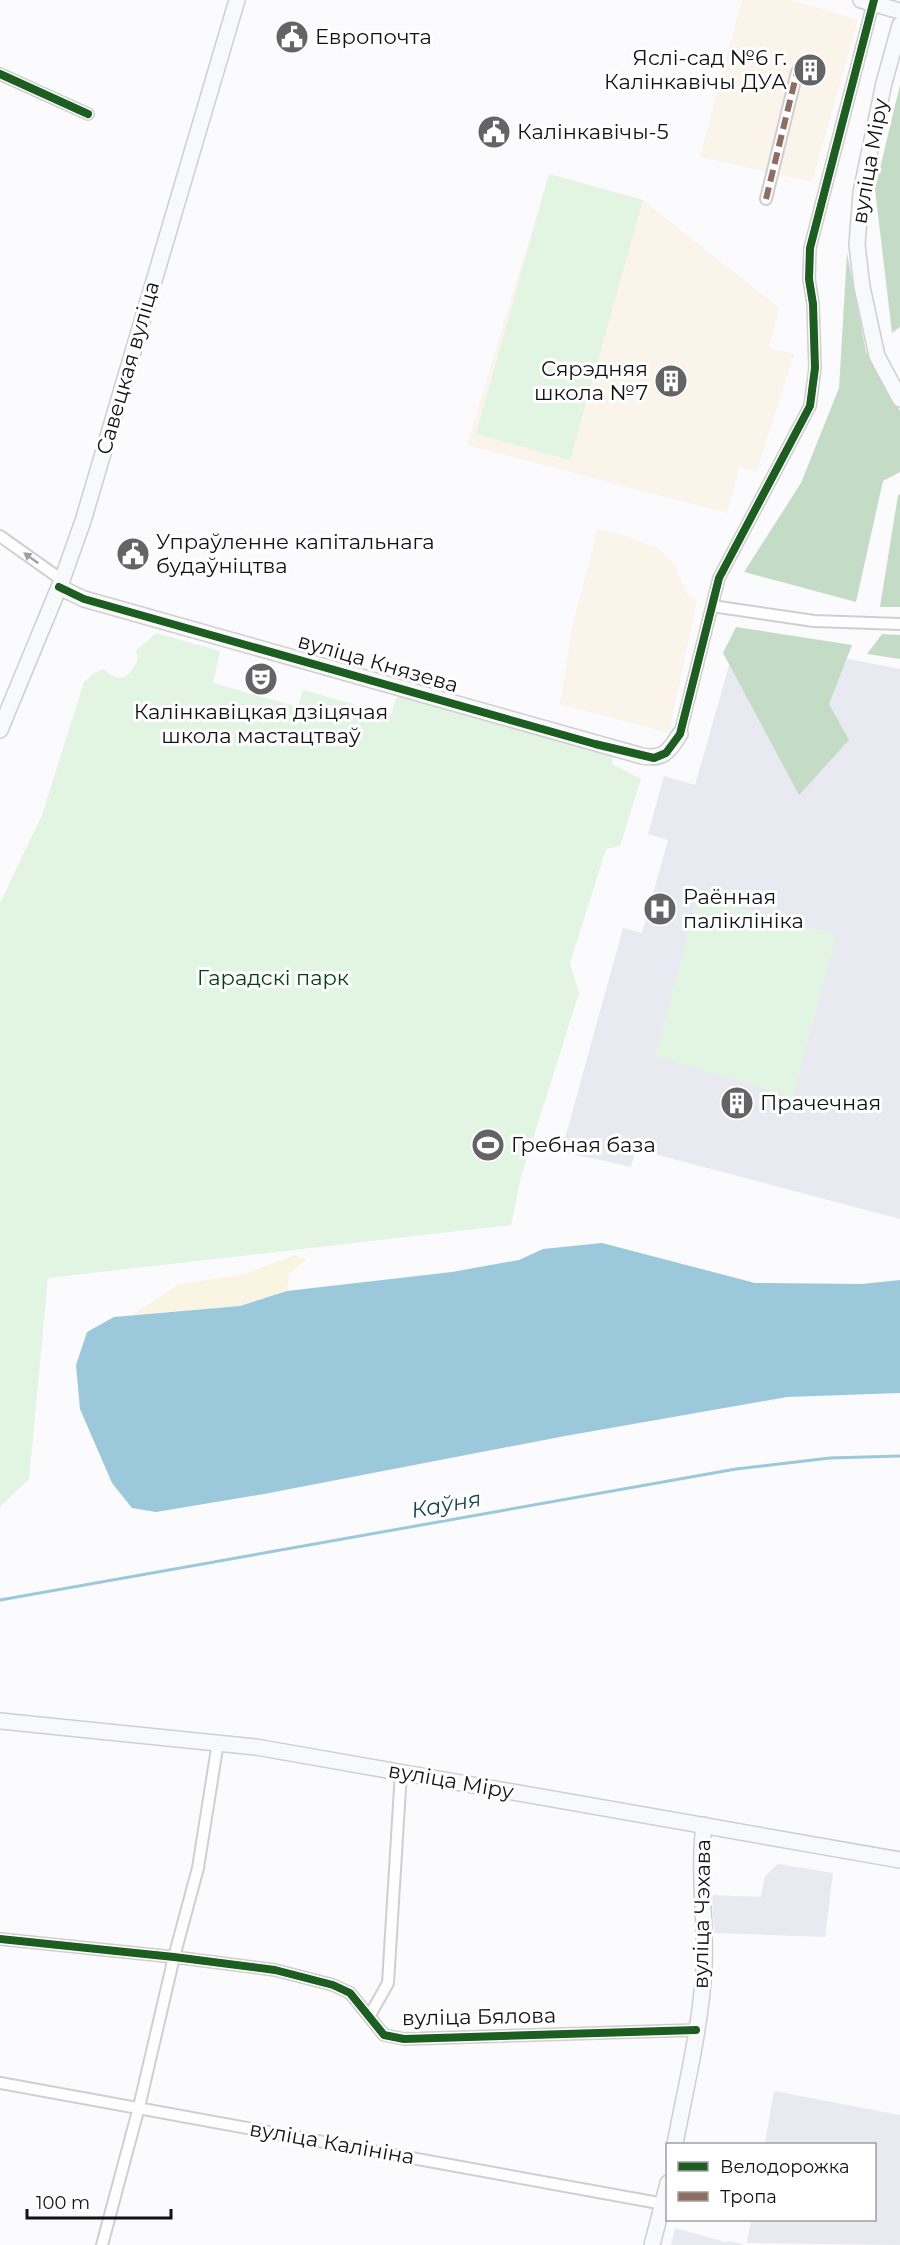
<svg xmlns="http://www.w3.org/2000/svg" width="900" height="2245" viewBox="0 0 900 2245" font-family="Montserrat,sans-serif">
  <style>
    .built { fill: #e9e9f2 }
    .education { fill: #faf4ea }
    .green { fill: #e2f5e3 }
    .forest { fill: #c4dcc5 }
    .sand { fill: #faf5e2 }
    .water { fill: #9bc8db }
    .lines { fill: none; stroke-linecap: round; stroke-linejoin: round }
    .stream { stroke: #9bc8db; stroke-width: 3 }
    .street-casing { stroke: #cfcfd1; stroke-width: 14 }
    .secondary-casing { stroke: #cfcfd1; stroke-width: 18 }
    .street { stroke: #fefeff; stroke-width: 10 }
    .secondary { stroke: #f8f9fa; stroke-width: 15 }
    .quiet { stroke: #8d6e63; stroke-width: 6; stroke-dasharray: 12 6; stroke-linecap: butt }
    .cycleway-casing { stroke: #fff; stroke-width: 11 }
    .cycleway { stroke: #1b5e20; stroke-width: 8 }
    .oneway { fill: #a09fa1 }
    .labels { text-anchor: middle; stroke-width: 6; stroke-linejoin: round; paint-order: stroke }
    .poi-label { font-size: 21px; fill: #121114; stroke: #fff; text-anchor: start }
    .street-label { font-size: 21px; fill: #121114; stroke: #fff }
    .park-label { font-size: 21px; fill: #00440d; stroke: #fff }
    .water-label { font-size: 22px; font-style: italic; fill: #0e4658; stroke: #fff }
  </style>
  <rect width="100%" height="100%" fill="#fbfafd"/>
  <!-- built -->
  <path class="built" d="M737,637L900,669V1219L636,1149L631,1167L597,1159L561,1153L623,928L642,933L668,840L648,834L664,776L695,785Z
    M778,1864L833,1873L825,1937L714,1933L712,1895L761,1897L765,1876Z
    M774,2091L900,2115V2245L747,2243L751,2220H874V2144H765Z
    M675,2228L725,2242L729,2241L745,2245H671Z"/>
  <!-- education -->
  <path class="education" d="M742,0H791L858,20L812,182L700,157Z
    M549,174L643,200L779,308L769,348L794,354L757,471L739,468L727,513L467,445Z
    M598,529L632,538L658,548L675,565L688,596L697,600L669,733L560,704L573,623Z"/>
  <!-- green -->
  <path class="green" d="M549,174L643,200L570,460L476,434Z
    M156,633L220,651L213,683L298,707L303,690L391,715L396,699L402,694L613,753L612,764L641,779L620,846L606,849L570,963L579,993L521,1177L511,1225L48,1278L29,1479L0,1507V903L42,815L84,682L94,673L103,669C121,685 129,678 138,659L136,651Z
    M698,897L837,934L793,1097L655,1056Z"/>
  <!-- forest -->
  <path class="forest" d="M900,85V327L892,333L875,189Z
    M847,253L866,352L881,374L900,411V472L883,481L856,602L744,572L801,483L839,388Z
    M900,494V607H880L898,495Z
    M736,627L852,645L829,704L849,740L799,795L723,653Z
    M882,634L900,635V659L867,654Z"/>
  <!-- sand -->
  <path class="sand" d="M295,1255L306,1260L289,1274L287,1291L240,1306L132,1315L179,1284L242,1275Z"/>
  <!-- water -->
  <path class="water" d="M602,1243L755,1283L862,1284L900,1280V1393L787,1397L565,1436L264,1494L156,1512L132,1508L112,1483L80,1409L76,1365L87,1332L114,1317L240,1306L287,1291L452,1272L519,1260L543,1249Z"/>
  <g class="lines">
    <!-- stream -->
    <path class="stream" d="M0,1600L736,1469L830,1458L900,1456"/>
    <!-- street casing -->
    <g class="street-casing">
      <path id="street" d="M0,74L88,114
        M766,199L797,72
        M0,536L62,580
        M712,606L814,621L900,624
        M680,734L719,578L810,406L815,368L813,304L809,279L810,248L874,0
        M0,1939L174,1957L275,1970L333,1985L350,1993L384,2035L404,2039L696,2030
        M370,2015L388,1983L401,1772
        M0,2083L664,2204
        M102,2245L139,2107L174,1957L198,1868L218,1742"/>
    </g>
    <!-- secondary casing -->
    <g class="secondary-casing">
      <path id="secondary" d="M861,0L900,11
        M900,25L884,83L861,192L857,245L862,287L877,356L900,399
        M59,587L84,599L642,756C664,760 669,751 680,734
        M0,730L62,580L83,521L237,0
        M0,1721L256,1747L900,1860
        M675,2144C686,2086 701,2026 704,1967C706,1920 698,1872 704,1825
        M652,2245L668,2183"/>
    </g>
    <!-- street -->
    <use href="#street" class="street"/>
    <!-- secondary -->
    <use href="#secondary" class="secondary"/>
    <!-- quiet -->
    <path class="quiet" d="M766,199L797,72"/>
    <!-- cycleway casing -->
    <g class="cycleway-casing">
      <path id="cycleway" d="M0,74L88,114
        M59,587L84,599L595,744L654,758L666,753L680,734L719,578L810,406L815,368L813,304L809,279L810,248L874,0
        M0,1939L174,1957L275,1970L333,1985L350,1993L384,2035L404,2039L696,2030"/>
    </g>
    <!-- cycleway -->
    <use href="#cycleway" class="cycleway"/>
  </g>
  <!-- one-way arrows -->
  <defs><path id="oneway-solid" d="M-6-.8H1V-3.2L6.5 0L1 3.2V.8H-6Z" transform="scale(1.5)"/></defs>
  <use class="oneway" href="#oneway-solid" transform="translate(31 558) rotate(-144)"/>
  <!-- icons -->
  <defs>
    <g id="civic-disc" transform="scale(1.725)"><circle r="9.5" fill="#646366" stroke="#fff"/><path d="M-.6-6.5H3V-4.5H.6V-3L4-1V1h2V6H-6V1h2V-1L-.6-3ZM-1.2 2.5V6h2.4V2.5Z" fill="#fff"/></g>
    <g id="building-disc" transform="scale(1.725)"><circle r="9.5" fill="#646366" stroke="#fff"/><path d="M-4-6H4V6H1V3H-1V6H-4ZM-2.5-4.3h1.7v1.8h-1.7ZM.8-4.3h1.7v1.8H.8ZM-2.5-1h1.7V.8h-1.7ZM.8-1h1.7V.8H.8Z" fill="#fff"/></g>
    <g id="theatre-disc" transform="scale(1.725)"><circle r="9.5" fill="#646366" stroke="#fff"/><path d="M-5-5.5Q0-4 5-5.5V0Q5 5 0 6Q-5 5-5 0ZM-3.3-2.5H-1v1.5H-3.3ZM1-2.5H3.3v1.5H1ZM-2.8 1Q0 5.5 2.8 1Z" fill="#fff"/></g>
    <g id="hospital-disc" transform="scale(1.725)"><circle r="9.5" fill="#646366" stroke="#fff"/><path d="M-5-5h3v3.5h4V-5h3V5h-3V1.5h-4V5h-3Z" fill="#fff"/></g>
    <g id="stadium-disc" transform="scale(1.725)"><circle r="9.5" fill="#646366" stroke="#fff"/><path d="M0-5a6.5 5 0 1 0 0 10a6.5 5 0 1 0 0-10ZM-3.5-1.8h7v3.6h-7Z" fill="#fff"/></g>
  </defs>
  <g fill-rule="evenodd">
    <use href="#civic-disc" x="292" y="37"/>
    <use href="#building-disc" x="810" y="70"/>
    <use href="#civic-disc" x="494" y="132"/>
    <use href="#building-disc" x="671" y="381"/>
    <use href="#civic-disc" x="133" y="554"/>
    <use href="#theatre-disc" x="261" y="679"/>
    <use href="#hospital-disc" x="660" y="909"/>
    <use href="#building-disc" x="737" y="1103"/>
    <use href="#stadium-disc" x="488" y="1145"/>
  </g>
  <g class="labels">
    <!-- poi labels -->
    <g class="poi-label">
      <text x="315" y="44">Европочта</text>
      <text x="787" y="65" text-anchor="end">Яслі-сад №6 г.<tspan x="787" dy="24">Калінкавічы ДУА</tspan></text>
      <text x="517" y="139">Калінкавічы-5</text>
      <text x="648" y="376" text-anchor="end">Сярэдняя<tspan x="648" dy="24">школа №7</tspan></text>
      <text x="156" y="549">Упраўленне капітальнага<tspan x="156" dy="24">будаўніцтва</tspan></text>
      <text x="261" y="719" text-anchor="middle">Калінкавіцкая дзіцячая<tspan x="261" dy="24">школа мастацтваў</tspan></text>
      <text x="683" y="904">Раённая<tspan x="683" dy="24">паліклініка</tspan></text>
      <text x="760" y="1110">Прачечная</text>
      <text x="511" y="1152">Гребная база</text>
    </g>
    <!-- street labels -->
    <g class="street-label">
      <text transform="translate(870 161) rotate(-80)" y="7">вуліца Міру</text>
      <text transform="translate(128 368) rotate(-74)" y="7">Савецкая вуліца</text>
      <text transform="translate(378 663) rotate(16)" y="7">вуліца Князева</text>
      <text transform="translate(451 1781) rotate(10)" y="7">вуліца Міру</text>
      <text transform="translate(702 1914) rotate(-89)" y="7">вуліца Чэхава</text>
      <text transform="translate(479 2017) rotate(-1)" y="7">вуліца Бялова</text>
      <text transform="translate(332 2143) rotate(10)" y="7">вуліца Калініна</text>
    </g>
    <!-- park labels -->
    <g class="park-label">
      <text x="273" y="985">Гарадскі парк</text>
    </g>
    <!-- water labels -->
    <g class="water-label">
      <text transform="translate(446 1504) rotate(-10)" y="8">Каўня</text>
    </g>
  </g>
  <!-- legend -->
  <rect x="666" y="2143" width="210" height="78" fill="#ffffff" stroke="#a0a0a1" stroke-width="1.5"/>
  <rect x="678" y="2162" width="30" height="9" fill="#1b5e20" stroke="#a0a0a1" stroke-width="1.5"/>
  <text x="720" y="2173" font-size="18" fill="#121114">Велодорожка</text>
  <rect x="678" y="2192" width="30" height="9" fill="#8d6e63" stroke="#a0a0a1" stroke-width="1.5"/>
  <text x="720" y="2203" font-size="18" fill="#121114">Тропа</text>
  <!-- scale -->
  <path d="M27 2209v9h144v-9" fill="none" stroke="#121114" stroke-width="3"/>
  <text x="36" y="2209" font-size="18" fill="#121114" stroke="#ffffff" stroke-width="4.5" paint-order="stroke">100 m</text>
</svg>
